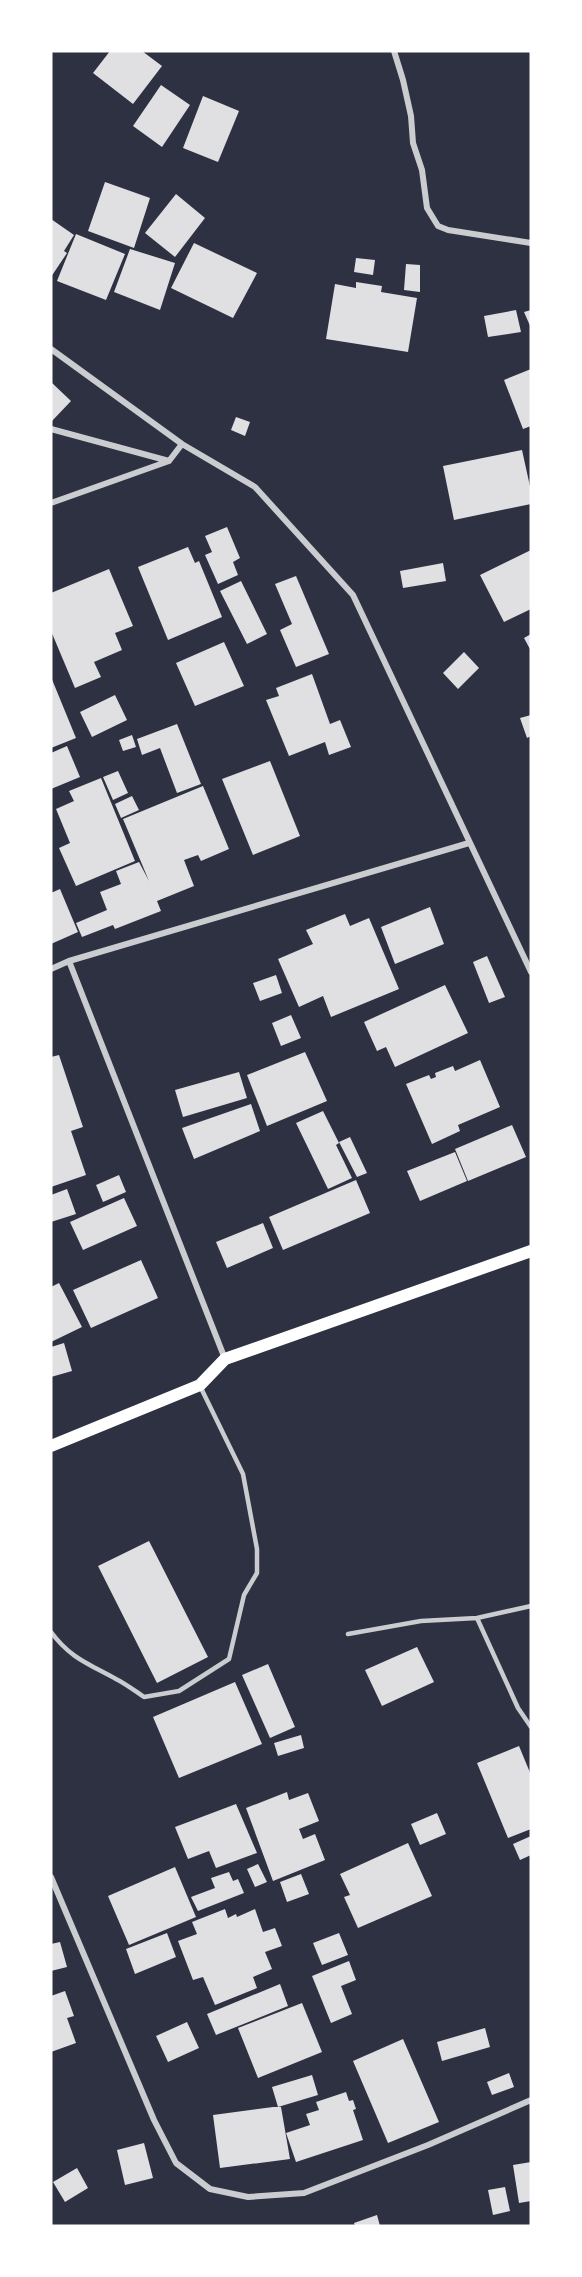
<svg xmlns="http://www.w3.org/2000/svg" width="582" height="2277" viewBox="0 0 582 2277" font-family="'PT Sans',sans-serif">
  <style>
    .building { fill: #e0e0e3 }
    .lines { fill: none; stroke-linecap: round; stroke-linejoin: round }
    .service { stroke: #caccd0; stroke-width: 4.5 }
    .minor { stroke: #caccd0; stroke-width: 6 }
    .secondary { stroke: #fff; stroke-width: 12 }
  </style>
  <rect width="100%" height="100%" fill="#2d3142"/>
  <!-- building -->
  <path class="building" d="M110,51H142L162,66L133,104L93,73Z
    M161,85L190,105L162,147L133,126Z
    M203,96L239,111L218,162L183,148Z
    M105,182L150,198L134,248L88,231Z
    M176,194L205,218L175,257L145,233Z
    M51,219L74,235L64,251L67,253L51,277Z
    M76,234L125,254L106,300L57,281Z
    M194,243L257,273L233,318L171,288Z
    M130,249L175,263L160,310L114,292Z
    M356,258L375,260L373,275L354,272Z
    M406,264L420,265V292L404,290Z
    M356,282L382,286L381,292L417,298L408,352L326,339L335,284L356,288Z
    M516,310L521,332L488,337L484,316Z
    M531,310V328L524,312Z
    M531,369V426L523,429L504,380Z
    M51,382L71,401L52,421L51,420Z
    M236,417L250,422L245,436L231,430Z
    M522,450L531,491V504L454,520L443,466Z
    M227,527L240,558L233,562L238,575L218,584L205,555L212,552L205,536Z
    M188,547L195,563L199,561L222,617L168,640L138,567Z
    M531,550V609L504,622L480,575Z
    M443,563L446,581L403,588L400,571Z
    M109,569L133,626L115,633L122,650L94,662L101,677L75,688L51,631V593Z
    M296,576L329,654L296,667L280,630L292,624L275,584Z
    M241,581L267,634L247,644L220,591Z
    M531,634V651L524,638Z
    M224,642L244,686L195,706L176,663Z
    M464,652L479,668L458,689L443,673Z
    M312,674L330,724L340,720L351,747L329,755L325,742L289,756L266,700L279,696L276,688Z
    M51,677L76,738L51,748Z
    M115,695L127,720L92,737L80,712Z
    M531,715V736L527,738L520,718Z
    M177,724L201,784L177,793L160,748L142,755L137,739Z
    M132,735L136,747L123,751L119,740Z
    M67,746L80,777L51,789V753Z
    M270,761L300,836L253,855L222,779Z
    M118,771L128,793L113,800L103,777Z
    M101,778L135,861L76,886L59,848L70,843L56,809L74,801L69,791Z
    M203,786L229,849L201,861L198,855L184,860L194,886L157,901L161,911L115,929L113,925L82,937L76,923L107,910L100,892L121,884L116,871L139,862L149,881L123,819Z
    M132,796L139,810L121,818L115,804Z
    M60,889L78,932L51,944V893Z
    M430,907L444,944L395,964L381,927Z
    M345,914L350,926L369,918L399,989L331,1017L323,996L299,1007L278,959L313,944L306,930Z
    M487,956L505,997L489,1003L473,962Z
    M276,975L282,993L260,1001L253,983Z
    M445,985L468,1033L395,1067L386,1047L377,1051L364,1022Z
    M291,1015L301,1038L281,1046L272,1023Z
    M305,1052L327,1101L267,1126L247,1075Z
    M59,1055L83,1127L71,1131L86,1175L51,1187V1057Z
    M480,1060L500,1107L458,1125L460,1131L432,1144L406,1084L429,1075L431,1079L436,1077L435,1073L453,1066L455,1071Z
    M239,1072L247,1098L183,1117L175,1090Z
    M251,1104L260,1131L194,1159L182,1128Z
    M323,1111L339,1143L336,1145L352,1178L328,1189L296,1123Z
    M512,1125L526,1157L468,1181L455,1149Z
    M350,1137L367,1173L357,1177L339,1142Z
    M455,1152L467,1181L420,1201L407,1171Z
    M119,1175L126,1192L103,1202L96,1185Z
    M356,1180L370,1213L283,1250L269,1217Z
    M67,1189L76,1214L51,1222V1195Z
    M124,1198L137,1226L83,1250L70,1222Z
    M263,1223L273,1248L227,1268L216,1242Z
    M141,1260L158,1298L91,1328L73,1290Z
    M59,1283L82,1327L51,1342V1287Z
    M64,1343L72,1371L51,1377V1347Z
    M149,1541L208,1657L157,1683L98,1566Z
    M417,1647L434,1682L382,1706L365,1670Z
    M268,1664L295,1727L270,1738L242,1675Z
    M235,1682L262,1744L179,1778L153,1717Z
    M301,1735L304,1748L278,1756L274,1743Z
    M519,1746L531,1775V1829L508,1838L477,1763Z
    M287,1792L289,1800L308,1793L319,1821L299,1829L303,1839L315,1834L325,1860L273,1881L246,1808Z
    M236,1804L257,1853L216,1868L209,1851L188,1859L175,1827Z
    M437,1813L446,1834L420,1845L411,1824Z
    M531,1836V1855L520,1860L513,1844Z
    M408,1843L432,1896L358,1928L344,1897L350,1895L340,1874Z
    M258,1864L267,1882L255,1887L247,1869Z
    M175,1867L196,1917L129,1945L108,1896Z
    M229,1872L233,1881L238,1879L244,1893L198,1911L191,1897L215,1888L211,1878Z
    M301,1874L309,1894L287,1902L280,1882Z
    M225,1909L228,1918L236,1914L237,1917L255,1909L263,1932L275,1928L282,1946L265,1952L272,1969L253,1977L257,1988L215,2005L203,1977L193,1980L178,1941L197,1934L192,1922Z
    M167,1933L176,1957L135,1974L126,1949Z
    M339,1933L348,1955L322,1965L313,1943Z
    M60,1942L67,1967L51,1971V1944Z
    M349,1961L356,1980L341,1986L352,2014L331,2023L312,1976Z
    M280,1984L288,2006L216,2035L207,2014Z
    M65,1991L74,2016L67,2018L76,2043L51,2052V1996Z
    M302,2003L322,2052L258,2078L238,2028Z
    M187,2022L199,2048L168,2062L156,2036Z
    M485,2028L490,2047L442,2061L437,2042Z
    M403,2039L439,2122L388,2143L353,2061Z
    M509,2073L514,2087L492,2095L487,2082Z
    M312,2075L318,2095L278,2107L272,2087Z
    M346,2092L349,2101L353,2100L356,2109L353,2110L363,2140L296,2162L286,2133L310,2125L306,2114L319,2110L316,2102Z
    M273,2107H281L290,2159L220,2168L213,2115Z
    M144,2143L153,2178L125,2185L117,2150Z
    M531,2162V2201L519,2203L513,2165Z
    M77,2168L88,2188L65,2202L53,2182Z
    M505,2187L510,2211L493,2215L488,2190Z
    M377,2215L380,2226H355L354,2223Z"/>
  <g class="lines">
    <!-- service -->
    <path class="service" d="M477,1618L518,1708L531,1727
      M51,1632C70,1658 89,1664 116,1679C126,1684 135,1691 144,1697L179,1691L229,1659L244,1595L257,1573V1549L243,1474L200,1386
      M348,1634L421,1621L477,1618L531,1606"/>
    <!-- minor -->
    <path class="minor" d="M394,51L403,80L411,116L413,143L422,170L427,208L438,226L448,230L531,243
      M51,349L182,444L255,487L353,595L531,972
      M51,429L169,461
      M51,503L169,461L182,444
      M69,961L225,1359
      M51,969L69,961L469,843
      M51,1877L154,2120L176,2163L210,2189L248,2197L304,2193L428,2145L531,2100"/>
    <!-- secondary -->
    <path class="secondary" d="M51,1446L200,1385L225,1359L531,1251"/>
  </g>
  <!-- border -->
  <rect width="582" height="2277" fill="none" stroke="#ffffff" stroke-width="105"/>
</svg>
